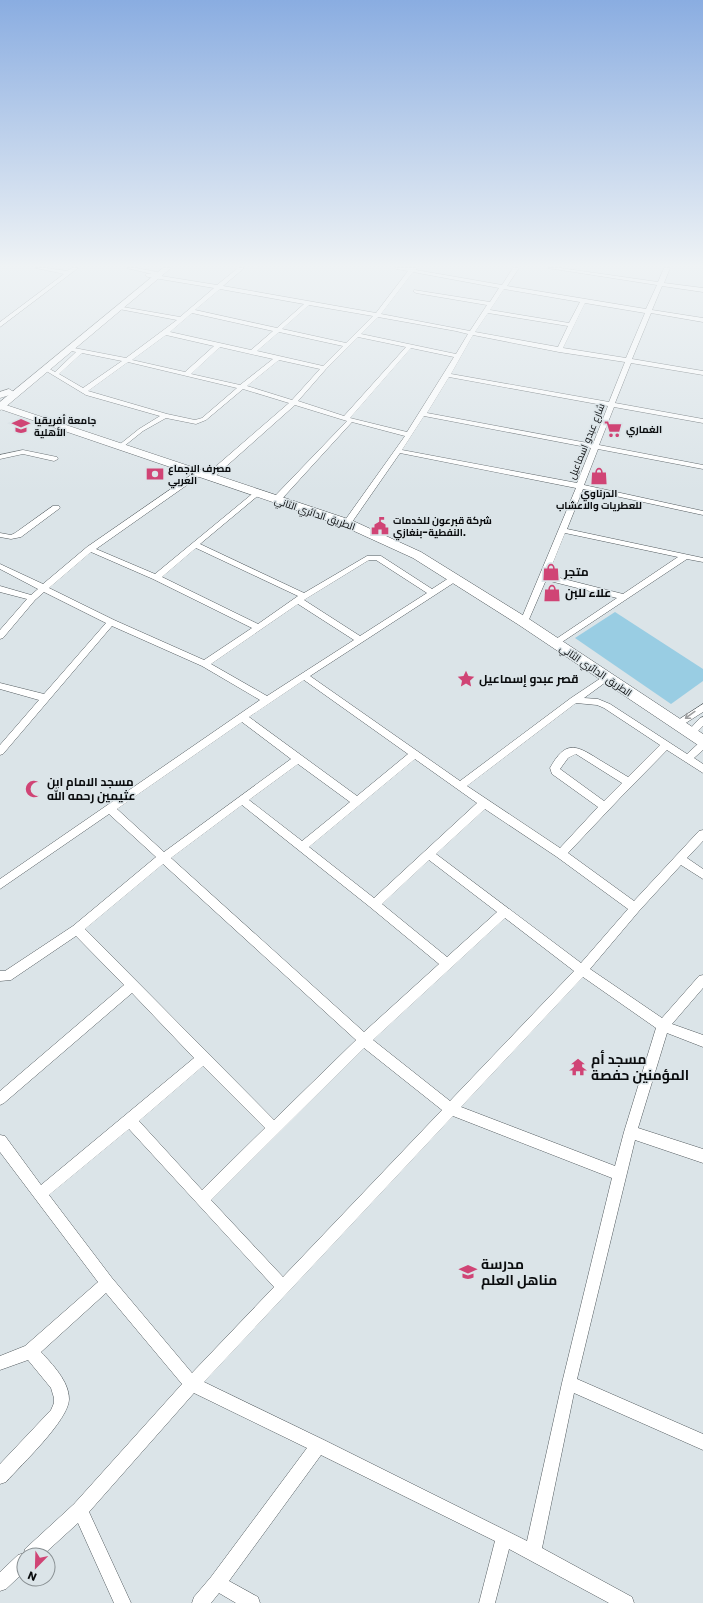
<svg xmlns="http://www.w3.org/2000/svg" width="703" height="1603" viewBox="0 0 703 1603" font-family="Poppins,Cairo,sans-serif">
  <style>
    .green { fill: #99cde3 }
    .lines { fill: none; stroke-linecap: round; stroke-linejoin: round }
    .minor-casing { stroke: #535b5f; stroke-width: 1 }
    .secondary-casing { stroke: #535b5f; stroke-width: 1 }
    .primary-casing { stroke: #535b5f; stroke-width: 1 }
    .minor { fill: #fff; fill-rule: evenodd }
    .secondary { fill: #fff; fill-rule: evenodd }
    .primary { fill: #fff; fill-rule: evenodd }
    .oneway { stroke: #9d9e9f }
    .labels { text-anchor: middle; stroke-width: 3; stroke-linejoin: round; paint-order: stroke }
    .far-poi-label { font-size: 10px; font-weight: bold; fill: #0a0c0e; stroke: #dbe4e8; text-anchor: start }
    .far-street-label { font-size: 10px; fill: #0a0c0e; stroke: #dbe4e8 }
    .poi-label { font-size: 12px; font-weight: bold; fill: #0a0c0e; stroke: #dbe4e8; text-anchor: start }
    .near-poi-label { font-size: 14px; font-weight: bold; fill: #0a0c0e; stroke: #dbe4e8; text-anchor: start }
  </style>
  <rect width="100%" height="100%" fill="#dbe4e8"/>
  <!-- green -->
  <path class="green" d="M615,612L703,669V681L671,704L575,638Z"/>
  <g class="lines">
    <!-- minor casing -->
    <g class="minor-casing">
      <path id="minor" d="M36,268H47L67,271L72,268H78L0,327V322L64,274Z
        M127,268H137L157,272L158,273L155,275L217,285L238,268H244L223,286L376,313L408,271L396,269L395,268H417L416,270L502,285L513,268H519L507,286L646,309L657,285L548,268H560L658,282L664,268H670L664,283L703,288V292L662,286L652,310L703,318V322L651,313L632,359L703,371V375L631,363L615,403L703,419V423L614,407L599,445L703,465V469L598,449L584,485L703,511V515L583,489L567,529L703,558V562L687,559L556,646L552,643L553,641L617,598L546,580L527,624L524,625L520,622L576,488L400,453L350,525H344L343,523L405,436L352,422L280,501H274V497L347,421L295,405L213,478H207V474L289,403L243,389L206,420L196,424L166,418L143,431L123,447H119V445L139,429L160,416L86,395L43,369L46,367L55,372L76,352L67,350V348L69,347L126,358L177,320L119,309L116,307L117,306L180,317L214,288L148,277L145,275L146,274H152ZM413,272L499,288L490,302L414,290L413,291L416,293L487,305L470,331L381,314ZM220,289L304,304L277,328L195,310ZM504,289L580,302L569,323L490,310ZM585,303L645,313L626,358L563,348ZM309,305L373,316L346,343L282,329ZM192,313L273,331L251,350L170,332ZM488,313L568,326L558,347L475,332ZM378,317L456,331L468,334L456,354L361,334ZM279,332L343,346L323,366L257,351ZM166,335L214,346L185,372L132,360ZM473,335L559,352L625,362L609,402L451,374ZM358,337L406,347L344,416L298,401L326,369ZM220,347L273,359L240,385L191,374ZM411,348L454,357L407,432L350,418ZM82,353L122,361L83,388L59,374ZM279,360L320,369L292,400L247,386ZM128,362L237,388L202,418L195,420L167,414L88,391ZM449,377L608,406L593,444L427,413ZM424,416L591,448L577,483L402,450ZM565,533L678,557L623,594L548,575Z
        M23,450L57,457L58,459L54,461L23,454L0,459V455Z
        M197,471H200L204,473L96,549L155,574L257,490L261,492L260,494L200,544L304,593L367,556H381L432,589L452,576H458V580L310,676L460,781L571,698L607,674L610,675L611,677L610,679L584,698L598,699L610,704L687,754L700,742L703,740V750L694,758L703,764V773L667,750L620,798L568,853L634,901L699,831L703,830V841L687,858L703,869V879L681,865L639,911L590,969L662,1018L699,976L703,975V988L672,1024L703,1035V1047L667,1033L638,1128L703,1149V1163L635,1140L577,1379L703,1434V1450L574,1393L542,1548L632,1597L634,1603H609L509,1549L495,1603H479L495,1541L321,1455L229,1581L258,1597L260,1603H236L219,1593L211,1603H192L194,1597L211,1577L307,1448L194,1393L89,1512L131,1603H114L78,1523L43,1555H24V1572L6,1589L0,1591V1572L18,1555L24,1553L25,1549L74,1504L182,1384L106,1293L41,1352C52,1364 69,1381 69,1399C69,1420 21,1465 6,1482L0,1484V1464L51,1410L54,1403V1398L51,1388L28,1360L0,1370V1356L25,1346L98,1282L0,1152V1135L5,1136L41,1185L194,1058L132,993L4,1103L0,1105V1091L124,985L76,936L11,980L0,981V971H5L73,926L156,857L109,814L0,889V879L260,700L202,666L112,626L3,754L0,755V745L39,700L0,689V683L44,694L106,623L44,592L35,600L3,638L0,639V630L27,599L0,592V586L31,595L38,589L0,569V564L43,584L87,547ZM196,548L298,596L258,624L162,577ZM91,552L153,579L252,628L204,660L114,620L49,588ZM369,560H376L427,593L360,636L304,600ZM298,604L354,640L267,696L211,664ZM304,680L408,754L357,796L249,717ZM576,703L597,705L604,708L660,745L628,777C618,771 608,765 598,759C575,744 565,741 550,768L552,774L598,807L560,848L467,786ZM242,722L291,759L164,852L117,809ZM576,754L622,783L604,801L560,769L568,758ZM415,759L477,803L374,898L309,847ZM298,764L350,802L302,841L249,800ZM242,805L370,907L439,964L364,1032L171,858ZM485,809L557,857L628,909L581,963L436,854ZM429,860L497,912L447,957L382,904ZM163,864L356,1040L274,1120L85,929ZM505,918L574,971L450,1101L373,1040ZM583,977L656,1028L624,1132L615,1166L461,1107ZM364,1048L442,1110L283,1277L211,1200ZM203,1066L265,1128L202,1190L139,1121ZM453,1116L612,1178L562,1383L527,1541L324,1440L204,1382ZM129,1129L274,1287L192,1373L112,1278L49,1195Z
        M53,506H59L60,508L21,537L11,539L0,537V533L11,535L15,533Z
        M703,704V712L681,726H675L673,724L675,722Z
        M703,717V726L694,735H688L686,733L688,731L700,718Z"/>
    </g>
    <!-- secondary casing -->
    <g class="secondary-casing">
      <path id="secondary" d="M163,268H171L3,409L0,410V402Z"/>
    </g>
    <!-- primary casing -->
    <g class="primary-casing">
      <path id="primary" d="M9,389L14,392L13,394L0,398V392Z
        M0,403L351,520L421,552L529,619L703,734V747L698,745L519,625L413,558L343,526L0,409Z"/>
    </g>
    <!-- minor -->
    <use href="#minor" class="minor"/>
    <!-- secondary -->
    <use href="#secondary" class="secondary"/>
    <!-- primary -->
    <use href="#primary" class="primary"/>
  </g>
  <!-- one-way arrows -->
  <defs><path id="oneway-shaft" d="M-6 0H5M1.5-3L5.5 0L1.5 3" fill="none" stroke-width="1.6" stroke-linecap="round" stroke-linejoin="round"/></defs>
  <use class="oneway" href="#oneway-shaft" transform="translate(690 715) rotate(144)"/>
  <!-- sky -->
  <linearGradient id="sky" x2="0" y2="1"><stop stop-color="#8aade1"/><stop offset="0.54" stop-color="#eff3f5"/><stop offset="1" stop-color="#eff3f5" stop-opacity="0"/></linearGradient>
  <rect width="703" height="492" fill="url(#sky)"/>
  <!-- icons -->
  <defs>
    <g id="university-bare" transform="scale(1.38)"><path d="M0-5L7-2L0 1L-7-2ZM-4 1L0 2.5L4 1V4Q0 6-4 4Z" fill="#d04475" stroke="#dbe4e8" stroke-width="2.5" paint-order="stroke"/></g>
    <g id="supermarket-bare" transform="scale(1.38)"><path d="M-6-5.5h2.5l.6 2H6L4.5 2H-2.5L-4.4-4H-6ZM-1.5 3.2a1.3 1.3 0 1 0 .1 0ZM3 3.2a1.3 1.3 0 1 0 .1 0Z" fill="#d04475" stroke="#dbe4e8" stroke-width="2.5" paint-order="stroke"/></g>
    <g id="bank-bare" transform="scale(1.38)"><path d="M-6-4H6V4H-6ZM0-2.3a2.3 2.3 0 1 0 0 4.6a2.3 2.3 0 1 0 0-4.6Z" fill="#d04475" stroke="#dbe4e8" stroke-width="2.5" paint-order="stroke"/></g>
    <g id="shop-bare" transform="scale(1.38)"><path d="M-5-2.5h2.3a2.7 3.5 0 0 1 5.4 0H5L5.5 6h-11ZM-1.5-2.5h3a1.5 2.3 0 0 0-3 0Z" fill="#d04475" stroke="#dbe4e8" stroke-width="2.5" paint-order="stroke"/></g>
    <g id="civic-bare" transform="scale(1.38)"><path d="M-.6-6.5H3V-4.5H.6V-3L4-1V1h2V6H-6V1h2V-1L-.6-3ZM-1.2 2.5V6h2.4V2.5Z" fill="#d04475" stroke="#dbe4e8" stroke-width="2.5" paint-order="stroke"/></g>
    <g id="sight-bare" transform="scale(1.38)"><path d="M0-6L1.8-2.2L6-1.7L2.9 1.2L3.7 5.4L0 3.3L-3.7 5.4L-2.9 1.2L-6-1.7L-1.8-2.2Z" fill="#d04475" stroke="#dbe4e8" stroke-width="2.5" paint-order="stroke"/></g>
    <g id="mosque-bare" transform="scale(1.38)"><path d="M3.5-4.9A6 6 0 1 0 3.5 4.9A5 5 0 1 1 3.5-4.9Z" fill="#d04475" stroke="#dbe4e8" stroke-width="2.5" paint-order="stroke"/></g>
    <g id="temple-bare" transform="scale(1.38)"><path d="M0-6L5-2H3V0L6.5 2.5H4V6H1.5V3h-3V6H-4V2.5H-6.5L-3 0V-2H-5Z" fill="#d04475" stroke="#dbe4e8" stroke-width="2.5" paint-order="stroke"/></g>
    <g id="school-bare" transform="scale(1.38)"><path d="M0-5L7-2L0 1L-7-2ZM-4 1L0 2.5L4 1V4Q0 6-4 4Z" fill="#d04475" stroke="#dbe4e8" stroke-width="2.5" paint-order="stroke"/></g>
  </defs>
  <g fill-rule="evenodd">
    <use href="#university-bare" x="21" y="426"/>
    <use href="#supermarket-bare" x="613" y="429"/>
    <use href="#bank-bare" x="155" y="474"/>
    <use href="#shop-bare" x="599" y="476"/>
    <use href="#civic-bare" x="380" y="526"/>
    <use href="#shop-bare" x="551" y="572"/>
    <use href="#shop-bare" x="552" y="593"/>
    <use href="#sight-bare" x="466" y="679"/>
    <use href="#mosque-bare" x="34" y="789"/>
    <use href="#temple-bare" x="578" y="1067"/>
    <use href="#school-bare" x="468" y="1272"/>
  </g>
  <g class="labels">
    <!-- far-poi labels -->
    <g class="far-poi-label">
      <text x="34" y="424">جامعة أفريقيا<tspan x="34" dy="12">الأهلية</tspan></text>
      <text x="626" y="433">الغماري</text>
      <text x="168" y="472">مصرف الإجماع<tspan x="168" dy="12">العربي</tspan></text>
      <text x="599" y="497" text-anchor="middle">الدرناوي<tspan x="599" dy="12">للعطريات والاعشاب</tspan></text>
      <text x="393" y="524">شركة قبرعون للخدمات<tspan x="393" dy="12">النفطية-بنغازي.</tspan></text>
    </g>
    <!-- far-street labels -->
    <g class="far-street-label">
      <text transform="translate(586 441) rotate(-68)" y="4">شارع عبدو اسماعيل</text>
      <text transform="translate(315 513) rotate(19)" y="4">الطريق الدائري الثاني</text>
      <text transform="translate(596 670) rotate(34)" y="4">الطريق الدائري الثاني</text>
    </g>
    <!-- poi labels -->
    <g class="poi-label">
      <text x="564" y="576">متجر</text>
      <text x="565" y="597">علاء للبن</text>
      <text x="479" y="683">قصر عبدو إسماعيل</text>
      <text x="47" y="786">مسجد الامام ابن<tspan x="47" dy="14">عثيمين رحمه الله</tspan></text>
    </g>
    <!-- near-poi labels -->
    <g class="near-poi-label">
      <text x="591" y="1064">مسجد أم<tspan x="591" dy="16">المؤمنين حفصة</tspan></text>
      <text x="481" y="1269">مدرسة<tspan x="481" dy="16">مناهل العلم</tspan></text>
    </g>
  </g>
  <!-- north arrow -->
  <g transform="translate(36 1567) rotate(203)"><circle r="19" fill="#dbe4e8" stroke="#878e91"/>
  <path d="M0-3L7 15L0 10L-7 15Z" fill="#d04475"/>
  <text y="-6" font-size="11" font-weight="bold" text-anchor="middle" fill="#0a0c0e">N</text>
  </g>
</svg>
